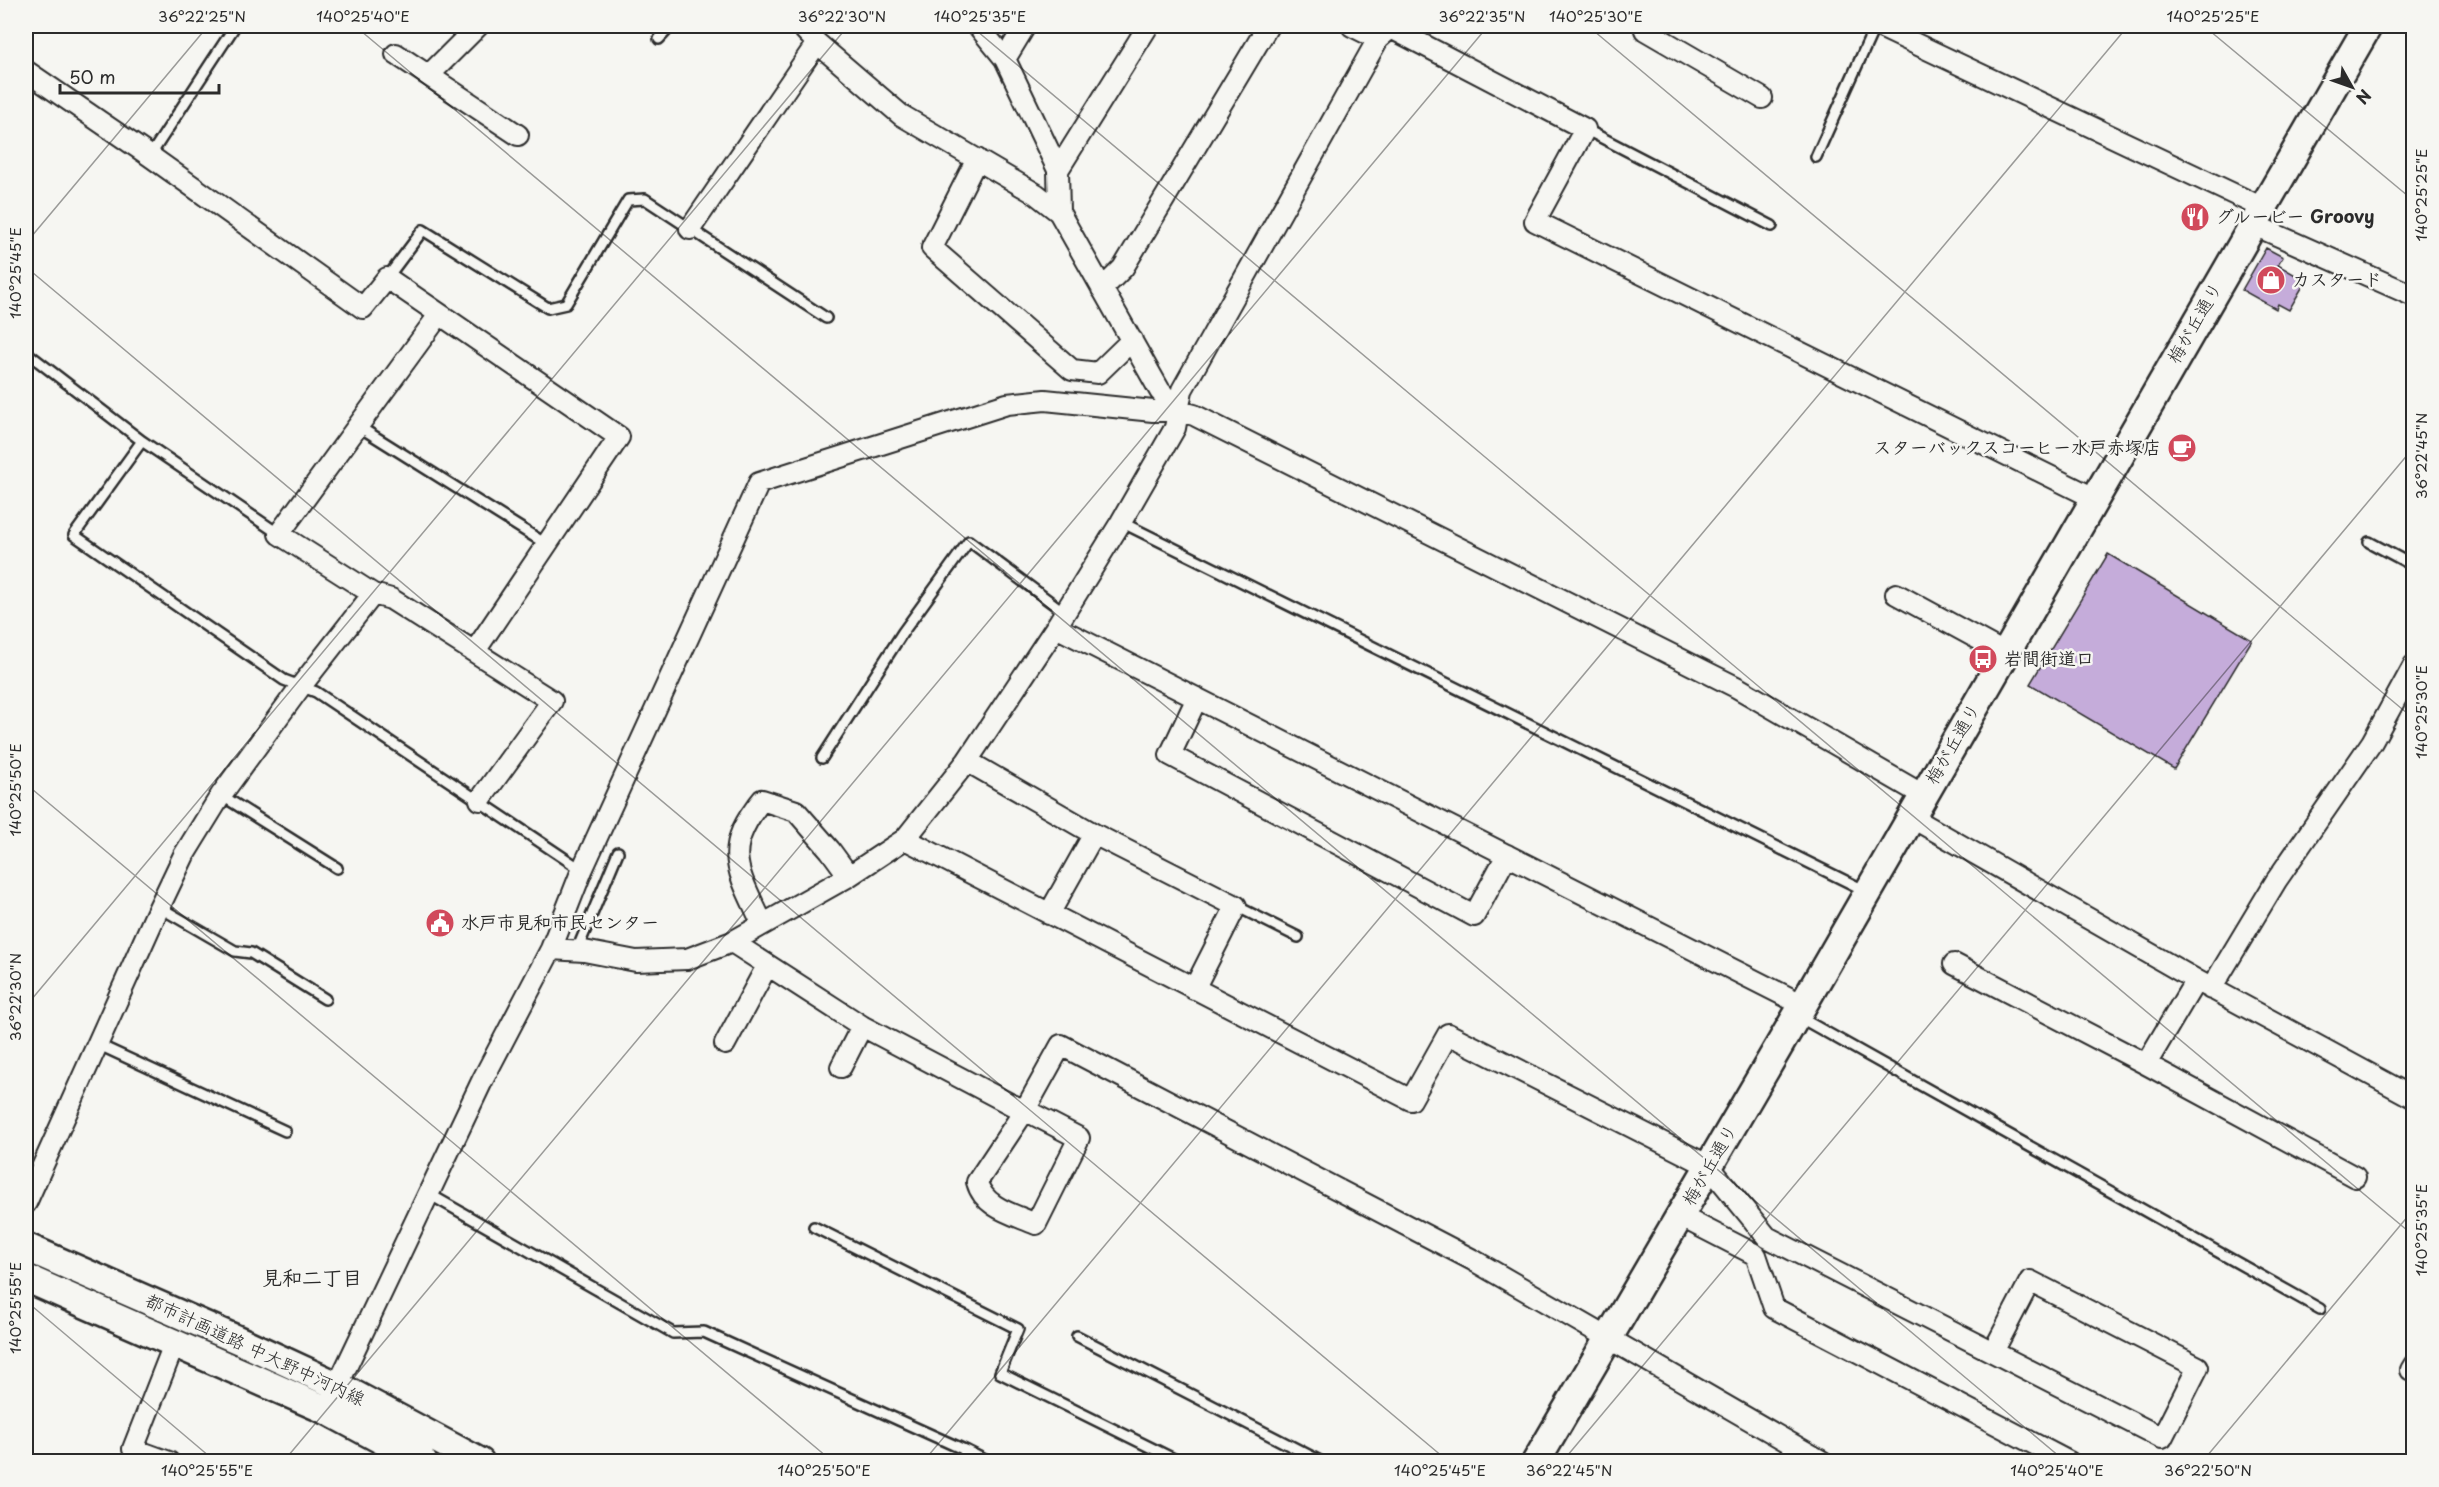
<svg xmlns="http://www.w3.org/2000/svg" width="2439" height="1487" viewBox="0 0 2439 1487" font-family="'Playpen Sans','Klee One',sans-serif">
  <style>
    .building { fill: #c5acda; stroke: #2b2b2b; stroke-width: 1.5 }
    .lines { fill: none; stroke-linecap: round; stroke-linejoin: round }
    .lane-casing { stroke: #2b2b2b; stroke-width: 14 }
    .street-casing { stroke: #2b2b2b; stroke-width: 24 }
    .secondary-casing { stroke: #2b2b2b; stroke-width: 32 }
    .lane { stroke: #f6f6f2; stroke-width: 9 }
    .street { stroke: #f6f6f2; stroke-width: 20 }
    .secondary { stroke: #f6f6f2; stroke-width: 27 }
    .ticks { fill: none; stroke: #2b2b2b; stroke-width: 1.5; stroke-opacity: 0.45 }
    .labels { text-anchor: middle; stroke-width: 5; stroke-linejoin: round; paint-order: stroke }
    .poi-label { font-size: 18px; font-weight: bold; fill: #2b2b2b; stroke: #f6f6f2; text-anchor: start }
    .street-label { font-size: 18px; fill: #2b2b2b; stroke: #f6f6f2 }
    .neighbourhood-label { font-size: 20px; font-weight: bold; fill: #2b2b2b; stroke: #f6f6f2 }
    .neatline { fill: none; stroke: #2b2b2b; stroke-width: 2 }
    .ticks-label { font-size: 15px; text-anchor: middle; fill: #2b2b2b }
  </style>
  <rect width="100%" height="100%" fill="#f6f6f2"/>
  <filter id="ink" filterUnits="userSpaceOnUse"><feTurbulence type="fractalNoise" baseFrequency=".0167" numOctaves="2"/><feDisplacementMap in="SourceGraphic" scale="12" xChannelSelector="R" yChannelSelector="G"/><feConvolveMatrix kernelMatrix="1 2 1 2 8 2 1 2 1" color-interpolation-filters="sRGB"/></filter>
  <g filter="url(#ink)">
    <!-- building -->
    <path class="building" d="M2266,248L2283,257L2278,265L2306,281L2289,310L2278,304L2276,309L2242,290Z
      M2108,554L2252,640L2174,769L2030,684Z"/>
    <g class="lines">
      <!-- lane casing -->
      <g class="lane-casing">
        <path id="lane" d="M659,39L671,26
          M1585,129L1772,226
          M150,156L235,26
          M1816,157L1875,26
          M387,278L423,230L548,308L566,304L628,200L645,199L826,318
          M26,352L142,441L279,534
          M358,426L546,544
          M142,441L74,535L284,680L316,692L582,870
          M1121,522L1866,891
          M2369,542L2414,566
          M822,758L903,632L969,541L1064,612
          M221,795L337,868
          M1236,906L1298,937
          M159,907L235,951L251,953L325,999
          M577,950L618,852
          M1799,1017L2320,1309
          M97,1044L285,1131
          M429,1194L673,1333L704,1332L967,1451
          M814,1227L1018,1329L1000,1373L1180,1462
          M1077,1336L1322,1462
          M960,1462L967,1451L989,1462"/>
      </g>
      <!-- street casing -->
      <g class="street-casing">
        <path id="street" d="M801,26L817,43L901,115L1036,194L1059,212L1160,391L1179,411
          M978,26L1005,59L1058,170L1059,212
          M1352,26L1378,39
          M1878,26L2261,207
          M1391,28L1585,129L1535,221L2094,498
          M1645,30L1762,98
          M396,54L518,135
          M1005,59L1025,26
          M26,71L150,156L363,308L387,278L619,437L475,651
          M429,75L478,26
          M977,159L932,248L1072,370L1098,373L1132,340
          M1058,170L1148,26
          M2252,224L2414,296
          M690,229L817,43
          M1102,289L1123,268L1268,26
          M439,315L279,534L373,594L391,599L552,701L480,800
          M1896,594L2006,654
          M1056,627L1803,1005
          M1197,698L1170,755L1474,916L1507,855
          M967,761L1094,834L1236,906L1194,989
          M1911,817L2196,980L2414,1098
          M905,839L1411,1100L1448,1034L1709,1166L1767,1237L2162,1438L2198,1367L2030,1281L1993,1352
          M1049,914L1094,834
          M762,923C738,871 721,850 762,800L796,811L830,850L849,876
          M732,942L862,1026L1012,1105L1025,1110L1061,1045L1473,1260L1823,1462
          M551,949L584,951L636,961L687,959L732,942L849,876L905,839L967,761L1056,627L1121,522L1175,428L1182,390L1378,39L1393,26
          M1954,964L2146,1064L2355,1177
          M2211,989L2276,881L2372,742L2414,665
          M725,1044L767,966
          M2146,1064L2196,980
          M841,1067L862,1026
          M1025,1110L1079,1138L1036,1224C1013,1214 984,1208 977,1182Z
          M26,1203L155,916L184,855L221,795L301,686L373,594
          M1680,1216L1756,1255L1774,1308L2069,1462
          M2411,1370L2414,1365
          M332,1397L483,1079L551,949L582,870L759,483L1007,404L1045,400L1153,411H1179L1194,415L1738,688L1923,795
          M169,1462L133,1449L175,1342"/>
      </g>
      <!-- secondary casing -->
      <g class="secondary-casing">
        <path id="secondary" d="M26,1247L245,1343L338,1386L480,1462
          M26,1278L326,1410L423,1462
          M1536,1462L1803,1005L2368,26"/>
      </g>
      <!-- lane -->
      <use href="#lane" class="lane"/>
      <!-- street -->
      <use href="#street" class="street"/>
      <!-- secondary -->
      <use href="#secondary" class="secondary"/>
    </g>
  </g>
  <!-- ticks -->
  <path class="ticks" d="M355,26L2066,1462M971,26L2414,1236M1588,26L2414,719M2204,26L2414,201M26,243L208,26M26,267L1449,1462M26,784L833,1462M26,1006L848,26M26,1301L216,1462M283,1462L1488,26M923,1462L2128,26M1562,1462L2414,447M2202,1462L2414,1209"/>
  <!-- icons -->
  <defs>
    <g id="restaurant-disc" transform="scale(1.5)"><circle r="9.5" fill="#d1495b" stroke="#f6f6f2"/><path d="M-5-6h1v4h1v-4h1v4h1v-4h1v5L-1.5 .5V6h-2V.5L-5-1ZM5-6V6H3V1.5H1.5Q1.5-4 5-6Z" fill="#fff"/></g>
    <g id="shop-disc" transform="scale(1.5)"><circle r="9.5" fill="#d1495b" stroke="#f6f6f2"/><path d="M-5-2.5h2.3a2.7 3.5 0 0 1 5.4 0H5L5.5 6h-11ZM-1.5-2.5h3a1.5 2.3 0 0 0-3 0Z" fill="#fff"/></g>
    <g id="cafe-disc" transform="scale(1.5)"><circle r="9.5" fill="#d1495b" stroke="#f6f6f2"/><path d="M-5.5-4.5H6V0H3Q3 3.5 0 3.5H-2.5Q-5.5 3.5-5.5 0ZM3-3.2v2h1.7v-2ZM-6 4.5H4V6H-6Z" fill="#fff"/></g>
    <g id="bus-disc" transform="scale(1.5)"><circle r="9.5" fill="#d1495b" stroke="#f6f6f2"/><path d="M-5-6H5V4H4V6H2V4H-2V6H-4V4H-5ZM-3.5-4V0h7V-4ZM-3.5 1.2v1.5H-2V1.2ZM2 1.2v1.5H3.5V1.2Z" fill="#fff"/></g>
    <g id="civic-disc" transform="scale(1.5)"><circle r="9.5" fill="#d1495b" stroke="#f6f6f2"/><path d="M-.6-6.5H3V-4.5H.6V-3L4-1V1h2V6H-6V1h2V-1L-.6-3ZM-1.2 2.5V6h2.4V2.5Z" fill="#fff"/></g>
  </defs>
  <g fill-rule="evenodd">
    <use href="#restaurant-disc" x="2195" y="217"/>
    <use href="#shop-disc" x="2271" y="280"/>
    <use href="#cafe-disc" x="2182" y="448"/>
    <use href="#bus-disc" x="1983" y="659"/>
    <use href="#civic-disc" x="440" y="923"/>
  </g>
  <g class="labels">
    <!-- poi labels -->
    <g class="poi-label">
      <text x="2216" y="223">グルービー Groovy</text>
      <text x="2292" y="286">カスタード</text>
      <text x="2161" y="454" text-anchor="end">スターバックスコーヒー水戸赤塚店</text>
      <text x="2004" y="665">岩間街道口</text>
      <text x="461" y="929">水戸市見和市民センター</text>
    </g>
    <!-- street labels -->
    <g class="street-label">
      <text transform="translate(2195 323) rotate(-60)" y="6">梅が丘通り</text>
      <text transform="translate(1953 744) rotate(-60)" y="6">梅が丘通り</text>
      <text transform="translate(1710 1165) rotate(-60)" y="6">梅が丘通り</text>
      <text transform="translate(255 1350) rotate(25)" y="6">都市計画道路 中大野中河内線</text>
    </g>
    <!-- neighbourhood labels -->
    <g class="neighbourhood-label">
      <text x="312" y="1285">見和二丁目</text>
    </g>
  </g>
  <!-- margin -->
  <rect width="2439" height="1487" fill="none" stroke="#f6f6f2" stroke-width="66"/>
  <!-- north arrow -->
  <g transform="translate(2352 87) rotate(130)" stroke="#f6f6f2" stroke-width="4.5" paint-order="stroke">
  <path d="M0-4.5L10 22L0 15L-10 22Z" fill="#2b2b2b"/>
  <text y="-9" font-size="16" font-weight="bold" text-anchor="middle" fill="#2b2b2b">N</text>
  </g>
  <!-- scale -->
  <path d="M60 84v9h159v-9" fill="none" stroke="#2b2b2b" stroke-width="3"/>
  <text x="69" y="84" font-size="18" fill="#2b2b2b" stroke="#f6f6f2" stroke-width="4.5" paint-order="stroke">50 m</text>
  <rect x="33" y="33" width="2373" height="1421" class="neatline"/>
  <g class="ticks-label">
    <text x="202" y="22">36°22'25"N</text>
    <text x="363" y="22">140°25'40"E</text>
    <text x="842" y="22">36°22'30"N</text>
    <text x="980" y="22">140°25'35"E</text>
    <text x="1482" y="22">36°22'35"N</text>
    <text x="1596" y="22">140°25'30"E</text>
    <text x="2213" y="22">140°25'25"E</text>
    <text transform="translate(2422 195) rotate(-90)" y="5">140°25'25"E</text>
    <text transform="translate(16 273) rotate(-90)" y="5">140°25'45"E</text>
    <text transform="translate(2422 456) rotate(-90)" y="5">36°22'45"N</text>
    <text transform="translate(2422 712) rotate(-90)" y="5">140°25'30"E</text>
    <text transform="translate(16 790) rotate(-90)" y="5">140°25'50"E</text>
    <text transform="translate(16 997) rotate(-90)" y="5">36°22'30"N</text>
    <text transform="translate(2422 1230) rotate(-90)" y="5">140°25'35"E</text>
    <text transform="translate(16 1308) rotate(-90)" y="5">140°25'55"E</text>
    <text x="207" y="1476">140°25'55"E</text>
    <text x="824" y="1476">140°25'50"E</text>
    <text x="1440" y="1476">140°25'45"E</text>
    <text x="1569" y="1476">36°22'45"N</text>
    <text x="2057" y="1476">140°25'40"E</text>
    <text x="2208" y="1476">36°22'50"N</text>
  </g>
</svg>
